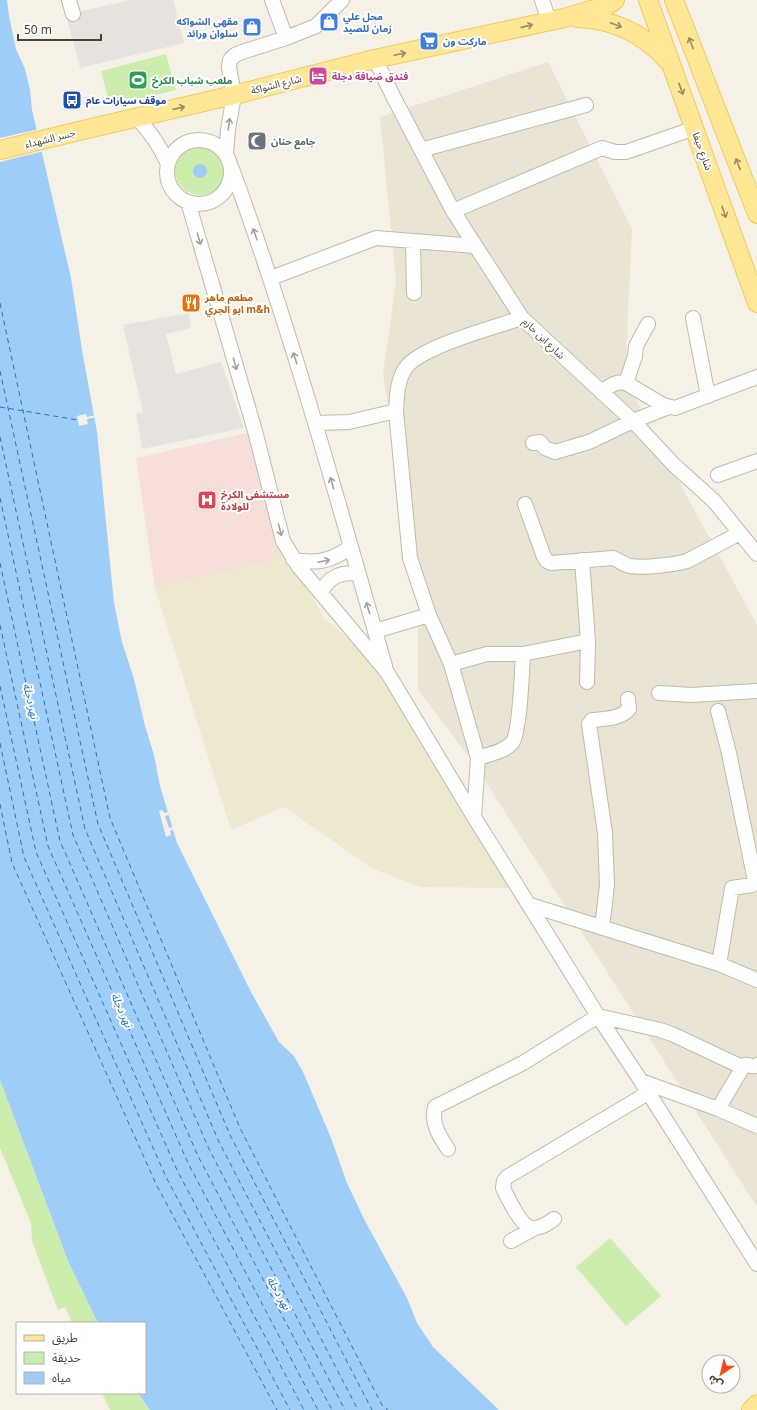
<svg xmlns="http://www.w3.org/2000/svg" width="757" height="1410" viewBox="0 0 757 1410" font-family="'Noto Sans','Noto Sans Arabic',sans-serif">
  <style>
    .residential { fill: #e9e4d4 }
    .education { fill: #efe8d0 }
    .medical { fill: #f6dfd9 }
    .green { fill: #ccedac }
    .parking { fill: #e6e3df }
    .water { fill: #9ecdf7 }
    .pier { fill: #f5f1e7 }
    .lines { fill: none; stroke-linecap: round; stroke-linejoin: round }
    .ferry { stroke: #2475bf; stroke-width: 1; stroke-dasharray: 5 4; stroke-linecap: butt }
    .minor-casing { stroke: #c1baa9; stroke-width: 16 }
    .major-casing { stroke: #eecb5b; stroke-width: 20 }
    .minor { stroke: #fff; stroke-width: 14 }
    .major { stroke: #ffe796; stroke-width: 18 }
    .oneway { stroke: #9b8c61 }
    .oneway2 { stroke: #a4a09a }
    .labels { text-anchor: middle; stroke-width: 4; stroke-linejoin: round; paint-order: stroke }
    .shop-label { font-size: 10px; font-weight: bold; fill: #366cbe; stroke: #fff; text-anchor: start }
    .hotel-label { font-size: 10px; font-weight: bold; fill: #b23c85; stroke: #fff; text-anchor: start }
    .leisure-label { font-size: 10px; font-weight: bold; fill: #27864d; stroke: #fff; text-anchor: start }
    .street-label { font-size: 10px; fill: #494235; stroke: #fff }
    .transit-label { font-size: 10px; font-weight: bold; fill: #164399; stroke: #fff; text-anchor: start }
    .worship-label { font-size: 10px; font-weight: bold; fill: #5b616d; stroke: #fff; text-anchor: start }
    .food-label { font-size: 10px; font-weight: bold; fill: #c56008; stroke: #fff; text-anchor: start }
    .health-label { font-size: 10px; font-weight: bold; fill: #be3a42; stroke: #fff; text-anchor: start }
    .water-label { font-size: 11px; font-style: italic; fill: #2475bf; stroke: #fff }
  </style>
  <rect width="100%" height="100%" fill="#f5f1e7"/>
  <!-- residential -->
  <path class="residential" d="M548,62L632,229L625,377L659,445L757,625V1207L475,765L418,690V593L383,374L396,281L380,117Z"/>
  <!-- education -->
  <path class="education" d="M283,541L324,618L387,672L509,888L421,887L373,869L284,807L231,830L155,588Z"/>
  <!-- medical -->
  <path class="medical" d="M255,431L283,541L271,561L155,588L136,458Z"/>
  <!-- green -->
  <path class="green" d="M166,54L176,90L110,106L101,71Z
    M175 170a25 25 0 1 1 50 0a25 25 0 1 1-50 0Z
    M0,1080L68,1261L98,1323H72L65,1307L58,1310L32,1241L31,1223L0,1148Z
    M610,1238L661,1296L626,1326L576,1267Z
    M102,1393H138L150,1410H110Z"/>
  <!-- parking -->
  <path class="parking" d="M130,0H173L184,43L80,68L66,15Z
    M189,313L191,328L166,334L176,374L221,362L244,428L142,449L136,414L143,413L123,325Z"/>
  <!-- water -->
  <path class="water" d="M0,0H7L9,16L16,49L25,69L30,90L32,110L71,278L82,350L97,432L114,603L122,642L134,679L145,726L154,755L160,786L177,843L251,992L279,1042L294,1056L304,1074L331,1138L347,1183L364,1219L407,1298L417,1323L433,1347L499,1410H150L138,1393H145V1323H98L68,1261L0,1080Z
    M193 171a7 7 0 1 1 14 0a7 7 0 1 1-14 0Z"/>
  <!-- pier -->
  <path class="pier" d="M39,129L44,151L0,162V138Z
    M86,414L87,417L96,415V417L87,419L88,424L79,426L77,416Z
    M163,810L164,813L168,812L169,815L165,816L169,828L172,827L173,830L170,831L171,835L166,837L159,811Z"/>
  <g class="lines">
    <!-- ferry -->
    <path class="ferry" d="M0,303L110,818L240,1128L382,1405L388,1410
      M0,371L98,824L230,1135L372,1410
      M0,407L78,420
      M0,437L85,829L219,1142L358,1410
      M0,498L73,835L209,1149L345,1410
      M0,563L60,841L198,1156L332,1410
      M0,625L48,846L188,1163L318,1410
      M0,686L36,852L177,1170L304,1410
      M0,743L24,857L166,1177L290,1410
      M0,804L12,863L156,1184L277,1410"/>
    <!-- minor casing -->
    <g class="minor-casing">
      <path id="minor" d="M69,0L73,14
        M272,0L286,38
        M542,0L549,21
        M375,59L393,96L453,211L522,318L633,421L674,465L714,501L757,554
        M136,117C150,131 160,146 168,164
        M167 172a32 32 0 1 1 64 0a32 32 0 1 1-64 0Z
        M421,150L586,105
        M226,153L228,130L234,95L229,67L230,60L235,55L242,52L286,38L316,26L342,0
        M232,169C292,332 337,499 385,666
        M188,202L255,431L283,541L299,567L387,672L474,817L598,1016L641,1081L757,1264
        M453,211L602,148L615,152H626L695,128
        M413,241L414,293
        M271,278L376,238L475,246
        M693,318L708,396
        M626,383L635,356L636,346L648,324
        M601,392C609,387 616,380 626,383L663,405L675,408L757,377
        M315,423L349,422L396,411
        M533,443L540,442L545,448L555,452L589,442L633,421L669,407
        M718,475L757,461
        M525,504L544,557L547,561L551,563L613,558C619,560 624,565 630,566C645,568 672,565 687,561L740,533
        M293,559C315,565 333,561 350,547
        M582,560L588,641L587,682
        M321,593C328,577 342,571 358,574
        M375,631L429,615
        M451,664L487,654H523L588,641
        M659,693L691,695L757,691
        M718,711L729,753L755,881L752,885L732,888L719,964
        M478,758C490,754 503,752 512,743C520,733 522,670 523,654
        M474,817L478,758L451,664L429,615L410,558L396,411C397,397 397,381 405,369C418,347 496,327 522,318
        M530,905L719,964L757,980
        M602,928L607,885L605,833L589,724L592,720C603,719 621,719 629,709L628,699
        M641,1081L718,1109L757,1126
        M718,1109L744,1065C748,1064 751,1067 755,1066L757,1065
        M448,1149C439,1136 431,1123 435,1107L523,1063L598,1016L660,1030L672,1034L742,1067
        M554,1219C548,1223 542,1228 534,1228C522,1229 508,1198 503,1188L504,1181L507,1177L648,1093
        M511,1241L533,1229"/>
    </g>
    <!-- major casing -->
    <g class="major-casing">
      <path id="major" d="M648,0L757,303
        M674,0L757,214
        M577,18C613,19 644,34 668,61
        M0,150L100,126L234,95L375,59L564,18L608,5L615,0
        M751,1410L757,1404"/>
    </g>
    <!-- minor -->
    <use href="#minor" class="minor"/>
    <!-- major -->
    <use href="#major" class="major"/>
  </g>
  <!-- one-way arrows -->
  <defs><path id="oneway-shaft" d="M-6 0H5M1.5-3L5.5 0L1.5 3" fill="none" stroke-width="1.6" stroke-linecap="round" stroke-linejoin="round"/></defs>
  <g class="oneway">
    <use href="#oneway-shaft" transform="translate(616 25) rotate(21)"/>
    <use href="#oneway-shaft" transform="translate(527 26) rotate(-13)"/>
    <use href="#oneway-shaft" transform="translate(691 43) rotate(-111)"/>
    <use href="#oneway-shaft" transform="translate(400 54) rotate(-12)"/>
    <use href="#oneway-shaft" transform="translate(681 89) rotate(70)"/>
    <use href="#oneway-shaft" transform="translate(179 108) rotate(-13)"/>
    <use href="#oneway-shaft" transform="translate(738 164) rotate(-111)"/>
    <use href="#oneway-shaft" transform="translate(724 212) rotate(70)"/>
  </g>
  <g class="oneway2">
    <use href="#oneway-shaft" transform="translate(229 124) rotate(-82)"/>
    <use href="#oneway-shaft" transform="translate(255 234) rotate(-109)"/>
    <use href="#oneway-shaft" transform="translate(199 239) rotate(74)"/>
    <use href="#oneway-shaft" transform="translate(295 358) rotate(-107)"/>
    <use href="#oneway-shaft" transform="translate(235 364) rotate(74)"/>
    <use href="#oneway-shaft" transform="translate(332 483) rotate(-106)"/>
    <use href="#oneway-shaft" transform="translate(280 530) rotate(76)"/>
    <use href="#oneway-shaft" transform="translate(324 561) rotate(-12)"/>
    <use href="#oneway-shaft" transform="translate(368 608) rotate(-106)"/>
  </g>
  <!-- icons -->
  <defs>
    <g id="shop-square" transform="scale(1)"><rect x="-9" y="-9" width="18" height="18" rx="4" fill="#3f7fe0" stroke="#fff"/><path d="M-5-2.5h2.3a2.7 3.5 0 0 1 5.4 0H5L5.5 6h-11ZM-1.5-2.5h3a1.5 2.3 0 0 0-3 0Z" fill="#fff"/></g>
    <g id="supermarket-square" transform="scale(1)"><rect x="-9" y="-9" width="18" height="18" rx="4" fill="#3f7fe0" stroke="#fff"/><path d="M-6-5.5h2.5l.6 2H6L4.5 2H-2.5L-4.4-4H-6ZM-1.5 3.2a1.3 1.3 0 1 0 .1 0ZM3 3.2a1.3 1.3 0 1 0 .1 0Z" fill="#fff"/></g>
    <g id="hotel-square" transform="scale(1)"><rect x="-9" y="-9" width="18" height="18" rx="4" fill="#d1479c" stroke="#fff"/><path d="M-6-4.5h1.5V1H6V5H4.5V3h-9V5H-6ZM-4 0a1.8 1.8 0 1 1 3.6 0ZM.5 0V-2.5h3Q6-2.5 6 0Z" fill="#fff"/></g>
    <g id="stadium-square" transform="scale(1)"><rect x="-9" y="-9" width="18" height="18" rx="4" fill="#2e9e5b" stroke="#fff"/><path d="M0-5a6.5 5 0 1 0 0 10a6.5 5 0 1 0 0-10ZM-3.5-1.8h7v3.6h-7Z" fill="#fff"/></g>
    <g id="bus-square" transform="scale(1)"><rect x="-9" y="-9" width="18" height="18" rx="4" fill="#1a4fb4" stroke="#fff"/><path d="M-5-6H5V4H4V6H2V4H-2V6H-4V4H-5ZM-3.5-4V0h7V-4ZM-3.5 1.2v1.5H-2V1.2ZM2 1.2v1.5H3.5V1.2Z" fill="#fff"/></g>
    <g id="mosque-square" transform="scale(1)"><rect x="-9" y="-9" width="18" height="18" rx="4" fill="#6b7280" stroke="#fff"/><path d="M3.5-4.9A6 6 0 1 0 3.5 4.9A5 5 0 1 1 3.5-4.9Z" fill="#fff"/></g>
    <g id="restaurant-square" transform="scale(1)"><rect x="-9" y="-9" width="18" height="18" rx="4" fill="#e8710a" stroke="#fff"/><path d="M-5-6h1v4h1v-4h1v4h1v-4h1v5L-1.5 .5V6h-2V.5L-5-1ZM5-6V6H3V1.5H1.5Q1.5-4 5-6Z" fill="#fff"/></g>
    <g id="hospital-square" transform="scale(1)"><rect x="-9" y="-9" width="18" height="18" rx="4" fill="#e0444e" stroke="#fff"/><path d="M-5-5h3v3.5h4V-5h3V5h-3V1.5h-4V5h-3Z" fill="#fff"/></g>
  </defs>
  <g fill-rule="evenodd">
    <use href="#shop-square" x="329" y="22"/>
    <use href="#shop-square" x="252" y="27"/>
    <use href="#supermarket-square" x="429" y="41"/>
    <use href="#hotel-square" x="318" y="76"/>
    <use href="#stadium-square" x="138" y="80"/>
    <use href="#bus-square" x="72" y="100"/>
    <use href="#mosque-square" x="257" y="141"/>
    <use href="#restaurant-square" x="191" y="303"/>
    <use href="#hospital-square" x="207" y="500"/>
  </g>
  <g class="labels">
    <!-- shop labels -->
    <g class="shop-label">
      <text x="343" y="20">محل علي<tspan x="343" dy="12">زمان للصيد</tspan></text>
      <text x="238" y="25" text-anchor="end">مقهى الشواكه<tspan x="238" dy="12">سلوان ورائد</tspan></text>
      <text x="443" y="45">ماركت ون</text>
    </g>
    <!-- hotel labels -->
    <g class="hotel-label">
      <text x="332" y="80">فندق ضيافة دجلة</text>
    </g>
    <!-- leisure labels -->
    <g class="leisure-label">
      <text x="152" y="84">ملعب شباب الكرخ</text>
    </g>
    <!-- street labels -->
    <g class="street-label">
      <text transform="translate(276 84) rotate(-14)" y="4">شارع الشواكة</text>
      <text transform="translate(50 138) rotate(-14)" y="4">جسر الشهداء</text>
      <text transform="translate(703 151) rotate(70)" y="4">شارع حيفا</text>
      <text transform="translate(544 338) rotate(44)" y="4">شارع ابن حازم</text>
    </g>
    <!-- transit labels -->
    <g class="transit-label">
      <text x="86" y="104">موقف سيارات عام</text>
    </g>
    <!-- worship labels -->
    <g class="worship-label">
      <text x="271" y="145">جامع حنان</text>
    </g>
    <!-- food labels -->
    <g class="food-label">
      <text x="205" y="301">مطعم ماهر<tspan x="205" dy="12">ابو الجري m&amp;h</tspan></text>
    </g>
    <!-- health labels -->
    <g class="health-label">
      <text x="221" y="498">مستشفى الكرخ<tspan x="221" dy="12">للولادة</tspan></text>
    </g>
    <!-- water labels -->
    <g class="water-label">
      <text transform="translate(31 701) rotate(77)" y="4">نهر دجلة</text>
      <text transform="translate(122 1010) rotate(66)" y="4">نهر دجلة</text>
      <text transform="translate(279 1293) rotate(60)" y="4">نهر دجلة</text>
    </g>
  </g>
  <!-- legend -->
  <rect x="16" y="1322" width="130" height="72" fill="#ffffff" stroke="#b6b3ae"/>
  <rect x="24" y="1335" width="20" height="6" fill="#ffe796" stroke="#b6b3ae"/>
  <text x="52" y="1342" font-size="12" fill="#494235">طريق</text>
  <rect x="24" y="1352" width="20" height="12" fill="#ccedac" stroke="#b6b3ae"/>
  <text x="52" y="1362" font-size="12" fill="#494235">حديقة</text>
  <rect x="24" y="1372" width="20" height="12" fill="#9ecdf7" stroke="#b6b3ae"/>
  <text x="52" y="1382" font-size="12" fill="#494235">مياه</text>
  <!-- north arrow -->
  <g transform="translate(721 1374) rotate(215)"><circle r="19" fill="#ffffff" stroke="#b6b3ae"/>
  <path d="M0-3L7 15L0 10L-7 15Z" fill="#ff4514"/>
  <text y="-6" font-size="11" font-weight="bold" text-anchor="middle" fill="#494235">ش</text>
  </g>
  <!-- scale -->
  <path d="M18 34v6h83v-6" fill="none" stroke="#494235" stroke-width="2"/>
  <text x="24" y="34" font-size="12" fill="#494235" stroke="#ffffff" stroke-width="3" paint-order="stroke">50 m</text>
</svg>
